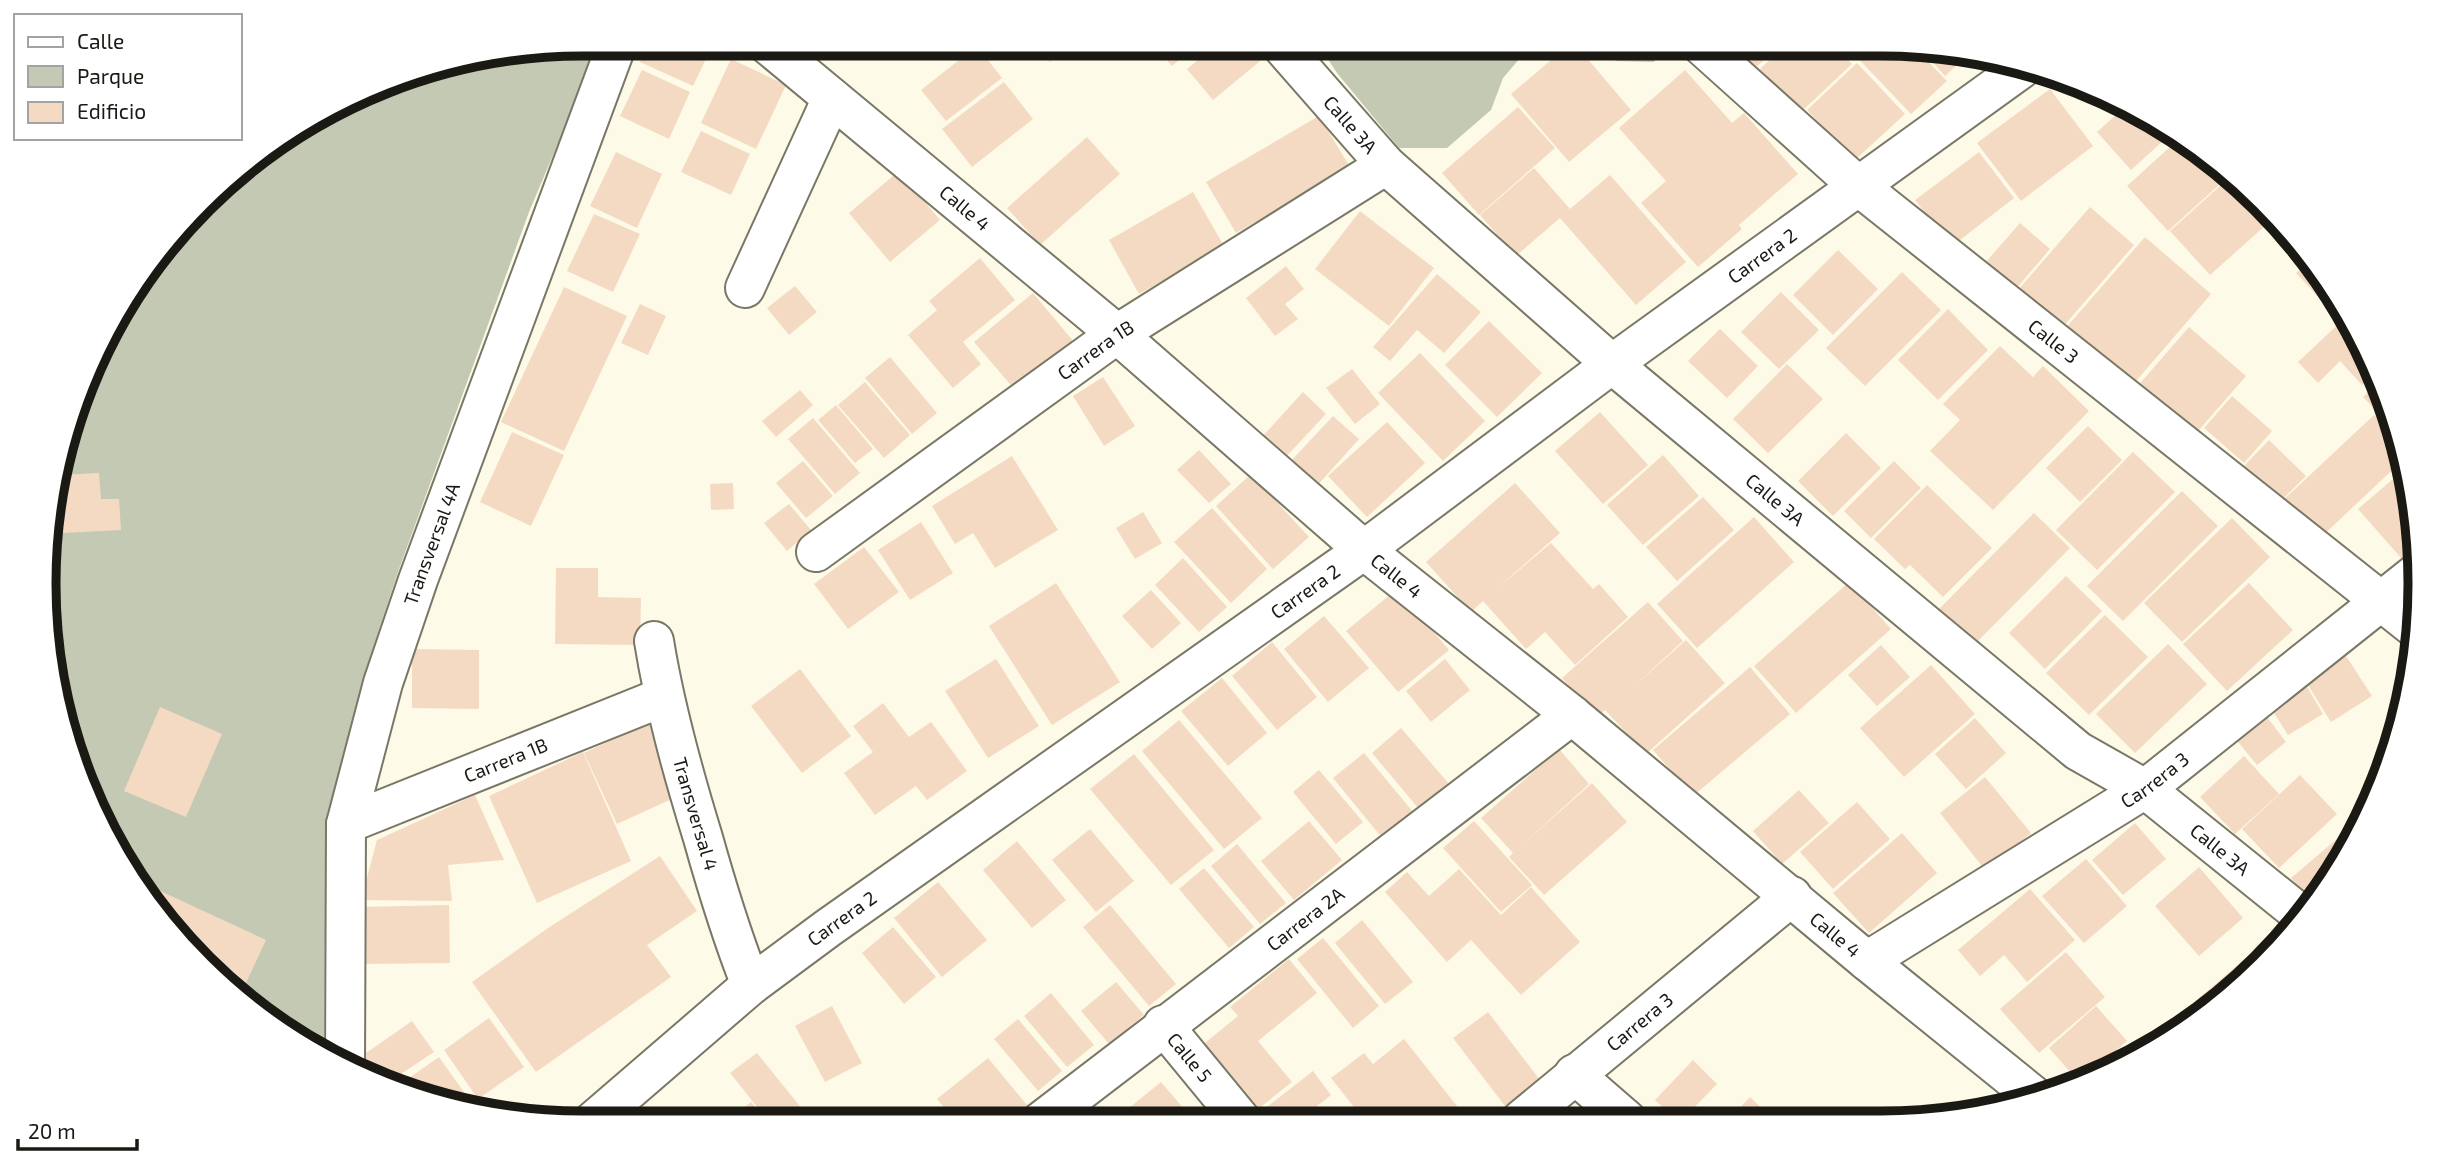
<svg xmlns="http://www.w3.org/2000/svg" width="2464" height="1167" viewBox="0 0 2464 1167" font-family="'Exo 2',sans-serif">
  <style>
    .green { fill: #c4c9b4 }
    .building { fill: #f5dac3 }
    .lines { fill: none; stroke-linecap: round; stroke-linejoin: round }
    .minor-casing { stroke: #797766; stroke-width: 42 }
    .minor { stroke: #fff; stroke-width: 38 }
    .labels { text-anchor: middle; stroke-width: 7; stroke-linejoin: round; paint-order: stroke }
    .street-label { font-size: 19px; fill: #1a1913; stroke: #fff }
    .rim { fill: none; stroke: #1a1913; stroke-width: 9 }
  </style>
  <rect width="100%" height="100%" fill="#fdfae7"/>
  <!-- green -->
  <path class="green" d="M583,44H600L529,212L398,572L363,678L326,822L324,1054L284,1033L202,965L100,823L48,654L54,478L85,377L135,284L255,156L410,73Z
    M1318,44H1532L1503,78L1491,110L1447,148H1399L1337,73Z
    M1597,44H1665L1654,62L1616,61Z"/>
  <!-- building -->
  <path class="building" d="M649,44H713L693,86L640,62Z
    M1036,44H1074L1050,62Z
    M1153,44H1198L1172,66Z
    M1217,44H1254L1265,57L1213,100L1187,69Z
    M1570,44H1575L1631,110L1569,162L1511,94Z
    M1731,44H1782L1754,69Z
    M1787,44H1833L1852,64L1801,112L1760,69Z
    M1861,44L1914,47L1947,81L1911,114L1852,52Z
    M977,46L1002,78L946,121L921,90Z
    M1919,47L1965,52L1970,53L1945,76Z
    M731,59L786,85L756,149L701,123Z
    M1857,63L1905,114L1855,160L1807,110Z
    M642,70L690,92L669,139L620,116Z
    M1685,70L1732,123L1744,113L1798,174L1739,225L1742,229L1698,267L1641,203L1666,181L1619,128Z
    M1004,82L1033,119L972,167L942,129Z
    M2050,89L2093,146L2021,201L1977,143Z
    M2126,106L2174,131L2131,170L2097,132Z
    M1518,107L1555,148L1479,215L1442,173Z
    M1319,116L1350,167L1236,233L1206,182Z
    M701,131L750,154L731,195L681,172Z
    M2182,136L2230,175L2168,231L2127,186Z
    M1087,137L1120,174L1040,245L1007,208Z
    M616,152L662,174L637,228L590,206Z
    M1979,152L2014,198L1951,247L1915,200Z
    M1534,168L1570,209L1610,175L1686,262L1636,305L1560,218L1516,256L1480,215Z
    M899,171L940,220L890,262L849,213Z
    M2231,176L2262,202L2275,217L2210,275L2170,231Z
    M1193,192L1224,246L1139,294L1109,240Z
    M2090,207L2134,245L2062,328L2018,290Z
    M1360,211L1434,268L1389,326L1315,269Z
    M594,214L640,234L613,292L567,271Z
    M2020,223L2050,249L2016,289L1985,263Z
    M2145,237L2211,294L2131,387L2064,330Z
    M1838,250L1878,289L1833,335L1793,295Z
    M980,258L1015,300L963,342L981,364L953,388L908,335L937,310L929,301Z
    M2310,260L2330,284L2344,311L2337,317L2296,273Z
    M1286,266L1304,289L1285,304L1298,319L1275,336L1246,298Z
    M1902,272L1941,310L1865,386L1826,348Z
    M1437,274L1481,312L1444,353L1417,330L1390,361L1373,347Z
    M795,286L817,312L789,335L767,308Z
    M564,287L627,316L564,451L501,422Z
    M1781,292L1819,330L1779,369L1741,332Z
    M1033,293L1074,342L1015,390L974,342Z
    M640,304L666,316L648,355L621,343Z
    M1948,309L1988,350L1938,400L1898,360Z
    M2347,316L2376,372L2362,385L2340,361L2318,383L2298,362Z
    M1489,321L1542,373L1497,417L1445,365Z
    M2189,327L2246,376L2192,438L2135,389Z
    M1720,329L1758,366L1727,398L1688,361Z
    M2000,346L2033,377L2043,366L2089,411L1993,510L1930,451L1960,420L1943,404Z
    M1420,353L1485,421L1443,461L1378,393Z
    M890,357L937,413L912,434L865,378Z
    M1787,364L1823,399L1768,453L1733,419Z
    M1352,369L1380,404L1355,424L1326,388Z
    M1103,377L1135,426L1104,446L1073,396Z
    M2380,381L2396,431L2363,397Z
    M865,382L910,435L884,458L838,405Z
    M800,390L813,405L776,437L762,421Z
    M1303,392L1326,414L1284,459L1261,438Z
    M2232,396L2272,431L2244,463L2204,428Z
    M836,405L873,449L855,463L818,420Z
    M1600,412L1648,465L1603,504L1555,451Z
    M2374,415L2398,440L2404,459L2317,541L2280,503Z
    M1333,416L1359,439L1316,487L1289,463Z
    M813,418L860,473L835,494L788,439Z
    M1387,422L1425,463L1367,517L1328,476Z
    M2088,426L2122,460L2080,502L2046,468Z
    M512,432L564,455L531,526L480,502Z
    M1846,433L1881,468L1833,516L1798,481Z
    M2269,440L2306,476L2278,504L2242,468Z
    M1199,450L1231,484L1209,503L1177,470Z
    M2133,452L2175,492L2097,570L2056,530Z
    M1663,455L1699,496L1643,545L1607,505Z
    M1012,456L1058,530L995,568L973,533L955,544L932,506Z
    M803,461L833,496L806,518L776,483Z
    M1894,461L1921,488L1871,538L1844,511Z
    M2407,467L2410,479L2417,547L2402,559L2358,509Z
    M99,473L101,499H119L121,530L63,533L60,475Z
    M1251,474L1309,537L1273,569L1216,506Z
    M733,483L734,509L711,510L710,484Z
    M1515,483L1560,533L1499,587L1551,543L1593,589L1599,584L1628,617L1575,665L1545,632L1526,649L1483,601L1471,612L1426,562Z
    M1927,485L1992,548L1943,597L1910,565L1905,569L1874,539Z
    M2182,491L2218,526L2123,621L2087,586Z
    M1703,497L1734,530L1677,581L1646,547Z
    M789,504L811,530L787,551L764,523Z
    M1212,508L1267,569L1231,603L1174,542Z
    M1143,512L1162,543L1135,559L1116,528Z
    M2034,513L2070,548L1975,644L1939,609Z
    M1754,517L1794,562L1697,648L1657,604Z
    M2232,518L2270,557L2182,642L2144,603Z
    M921,522L953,573L910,600L878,550Z
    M864,547L899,592L848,629L814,584Z
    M1183,558L1227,607L1199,632L1155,585Z
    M556,568H598V597L641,598L640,645L555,644Z
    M2066,576L2102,611L2045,669L2009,633Z
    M1849,582L1891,629L1796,713L1754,666Z
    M1056,583L1120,682L1052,725L989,626Z
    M2249,583L2293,630L2227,691L2183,644Z
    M1397,589L1449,650L1398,692L1346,631Z
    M1151,590L1181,623L1152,649L1122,616Z
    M1648,602L1683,641L1633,687L1686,640L1725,683L1646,754L1605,710L1597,717L1562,678Z
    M2105,615L2148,657L2089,715L2046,673Z
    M1324,616L1369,668L1328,702L1284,649Z
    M1272,642L1317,697L1277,730L1232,676Z
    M2168,644L2207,684L2135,753L2096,714Z
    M1881,645L1910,677L1877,706L1848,675Z
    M412,649L479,650V709L412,708Z
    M2346,656L2372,696L2331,722L2306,682Z
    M996,659L1039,726L988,758L945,691Z
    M1445,659L1470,690L1431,722L1406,691Z
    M1931,665L1975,714L1904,777L1860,728Z
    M1750,667L1790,714L1693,796L1653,750Z
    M800,669L851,736L802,773L751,706Z
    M1222,678L1267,733L1228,766L1181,711Z
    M2303,680L2323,714L2288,735L2267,702Z
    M883,703L909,737L931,722L967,771L927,800L916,786L875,815L844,773L873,752L853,726Z
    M160,707L222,734L186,817L124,791Z
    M2264,713L2286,742L2257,765L2234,737Z
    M1975,718L2006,753L1966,789L1935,754Z
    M1179,720L1262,818L1224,849L1142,751Z
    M652,721L685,793L617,824L584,753Z
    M2398,727L2392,749L2384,743Z
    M1401,728L1449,784L1419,809L1372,753Z
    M1559,749L1589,784L1522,845L1592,783L1627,822L1544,895L1509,857L1513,853L1481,818Z
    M583,752L631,861L537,903L489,796Z
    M1364,753L1414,813L1383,839L1333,778Z
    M1134,754L1214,850L1171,885L1090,789Z
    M2244,756L2279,794L2235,834L2200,797Z
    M1319,770L1363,822L1336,844L1293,792Z
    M2300,775L2337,814L2279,868L2242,829Z
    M1985,777L2031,833L1985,870L1940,813Z
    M1799,790L1829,823L1782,864L1753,831Z
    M475,795L504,860L448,865L452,901L361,900L377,840Z
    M1857,802L1890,839L1833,889L1800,852Z
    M1309,821L1342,860L1294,900L1261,861Z
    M1474,821L1532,885L1501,912L1443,848Z
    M2358,821L2360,823L2314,904L2291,878Z
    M2135,823L2166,859L2123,895L2092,860Z
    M1090,829L1134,881L1096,912L1052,860Z
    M1902,833L1937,873L1869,933L1833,893Z
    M1017,841L1066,900L1032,928L983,870Z
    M1237,844L1286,903L1260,924L1211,866Z
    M660,856L697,911L647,945L671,977L536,1072L472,982L548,928Z
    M2086,859L2127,906L2084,943L2042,896Z
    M2199,867L2243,918L2199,956L2155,906Z
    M1204,868L1254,927L1229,948L1179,889Z
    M1459,869L1501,915L1531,887L1580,942L1521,995L1471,940L1447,962L1385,892L1407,872L1429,896Z
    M938,882L987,940L942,977L894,918Z
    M143,883L266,940L240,996L202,965Z
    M2030,889L2075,940L2027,982L2004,955L1980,976L1958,950Z
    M449,905L450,963L360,964L359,907Z
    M1110,905L1176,984L1149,1006L1083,927Z
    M1362,920L1413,982L1385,1004L1335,943Z
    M893,927L936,977L904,1004L862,953Z
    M2276,932L2282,939L2209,1011L2202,1016L2192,1004Z
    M1323,938L1379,1006L1353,1028L1297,959Z
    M2066,952L2105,997L2039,1053L2000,1009Z
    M1289,959L1317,993L1258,1041L1292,1082L1253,1113L1200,1047L1238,1016L1230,1007Z
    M1116,982L1144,1015L1109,1044L1081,1011Z
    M1051,993L1094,1045L1067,1067L1024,1016Z
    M832,1006L862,1063L825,1082L795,1026Z
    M2096,1006L2127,1041L2079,1082L2049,1048Z
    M1488,1012L1540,1080L1505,1106L1453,1038Z
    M489,1018L524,1067L478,1099L444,1050Z
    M1018,1019L1062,1071L1038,1091L994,1039Z
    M412,1021L434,1052L398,1076L409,1092L369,1078L356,1060Z
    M1404,1039L1468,1120L1365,1121L1331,1078L1364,1053L1373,1064Z
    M757,1053L803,1110L787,1123H770L730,1073Z
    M439,1057L471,1102L462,1108L416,1094L406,1080Z
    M988,1058L1027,1105L1007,1122H956L937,1099Z
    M1693,1060L1717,1084L1683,1119L1676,1120L1655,1100Z
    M1313,1071L1331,1095L1298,1121H1271L1263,1110Z
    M1161,1082L1184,1109L1169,1121H1115L1114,1120Z
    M1750,1097L1773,1119H1729Z
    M751,1102L767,1123H725Z
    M692,1108L704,1123H674Z"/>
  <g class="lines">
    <!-- minor casing -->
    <g class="minor-casing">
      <g id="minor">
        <path id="s1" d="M767,44L1117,334L1364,550L1572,715L1867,961L2034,1096"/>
        <path id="s2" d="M1280,44L1386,165L1612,364L2078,751L2145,789L2304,917"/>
        <path id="s3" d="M1700,44L1857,185L2416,629"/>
        <path d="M745,288L832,98"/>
        <path id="s4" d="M816,552L1117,334L1386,165"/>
        <path id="s5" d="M654,641C665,709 683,773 703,838C717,888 732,937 751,985"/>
        <path id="s6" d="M346,824L663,697"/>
        <path id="s7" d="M1867,961L2145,789L2419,571"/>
        <path id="s8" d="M1163,1025L1242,1121"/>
        <path id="s9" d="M345,1065L346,824L383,683L418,580L617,44"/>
        <path d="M1574,1074L1627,1120"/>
        <path id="s10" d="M1521,1120L1792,896"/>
        <path id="s11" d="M1040,1122L1572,715"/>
        <path id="s12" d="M591,1123L751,985L828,928L1364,550L1612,364L2025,66"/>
      </g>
    </g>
    <!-- minor -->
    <use href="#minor" class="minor"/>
  </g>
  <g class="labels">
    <!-- street labels -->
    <g class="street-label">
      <text dy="7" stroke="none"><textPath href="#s2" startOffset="107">Calle 3A</textPath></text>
      <text dy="7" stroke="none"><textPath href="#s1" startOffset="257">Calle 4</textPath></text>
      <text dy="7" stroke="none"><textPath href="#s12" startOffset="1458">Carrera 2</textPath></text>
      <text dy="7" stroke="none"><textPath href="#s3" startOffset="462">Calle 3</textPath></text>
      <text dy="7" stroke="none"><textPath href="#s4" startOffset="345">Carrera 1B</textPath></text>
      <text dy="7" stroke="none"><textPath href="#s2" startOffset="674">Calle 3A</textPath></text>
      <text dy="7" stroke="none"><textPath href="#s9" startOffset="534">Transversal 4A</textPath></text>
      <text dy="7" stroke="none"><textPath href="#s1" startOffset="824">Calle 4</textPath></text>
      <text dy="7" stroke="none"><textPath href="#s12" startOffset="891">Carrera 2</textPath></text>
      <text dy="7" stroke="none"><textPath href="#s6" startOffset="172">Carrera 1B</textPath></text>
      <text dy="7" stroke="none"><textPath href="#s7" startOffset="340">Carrera 3</textPath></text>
      <text dy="7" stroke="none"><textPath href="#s5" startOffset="178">Transversal 4</textPath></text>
      <text dy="7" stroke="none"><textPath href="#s2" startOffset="1241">Calle 3A</textPath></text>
      <text dy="7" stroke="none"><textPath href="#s12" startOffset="324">Carrera 2</textPath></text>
      <text dy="7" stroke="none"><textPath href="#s11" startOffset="334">Carrera 2A</textPath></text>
      <text dy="7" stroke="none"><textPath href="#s1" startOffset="1391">Calle 4</textPath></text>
      <text dy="7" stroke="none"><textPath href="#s10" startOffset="154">Carrera 3</textPath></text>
      <text dy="7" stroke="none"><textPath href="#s8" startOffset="42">Calle 5</textPath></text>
    </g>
  </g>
  <!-- crop -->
  <path d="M0 0H2464V1167H0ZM583 56H1881A527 527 0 0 1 2408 583V584A527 527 0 0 1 1881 1111H583A527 527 0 0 1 56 584V583A527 527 0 0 1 583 56Z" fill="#fff" fill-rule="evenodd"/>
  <path class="rim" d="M583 56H1881A527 527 0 0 1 2408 583V584A527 527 0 0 1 1881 1111H583A527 527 0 0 1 56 584V583A527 527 0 0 1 583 56Z"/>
  <!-- legend -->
  <rect x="14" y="14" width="228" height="126" fill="#ffffff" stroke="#a3a3a1" stroke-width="2"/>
  <rect x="28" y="37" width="35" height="10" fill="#ffffff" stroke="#a3a3a1" stroke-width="2"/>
  <text x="77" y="49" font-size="21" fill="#1a1913">Calle</text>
  <rect x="28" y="66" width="35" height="21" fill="#c4c9b4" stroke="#a3a3a1" stroke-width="2"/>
  <text x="77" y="84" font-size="21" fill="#1a1913">Parque</text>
  <rect x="28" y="102" width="35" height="21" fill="#f5dac3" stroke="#a3a3a1" stroke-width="2"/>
  <text x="77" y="119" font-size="21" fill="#1a1913">Edificio</text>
  <!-- scale -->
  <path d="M18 1139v10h119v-10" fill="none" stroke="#1a1913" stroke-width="3.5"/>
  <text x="28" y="1139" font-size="21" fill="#1a1913" stroke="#ffffff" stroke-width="5" paint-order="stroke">20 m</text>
</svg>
